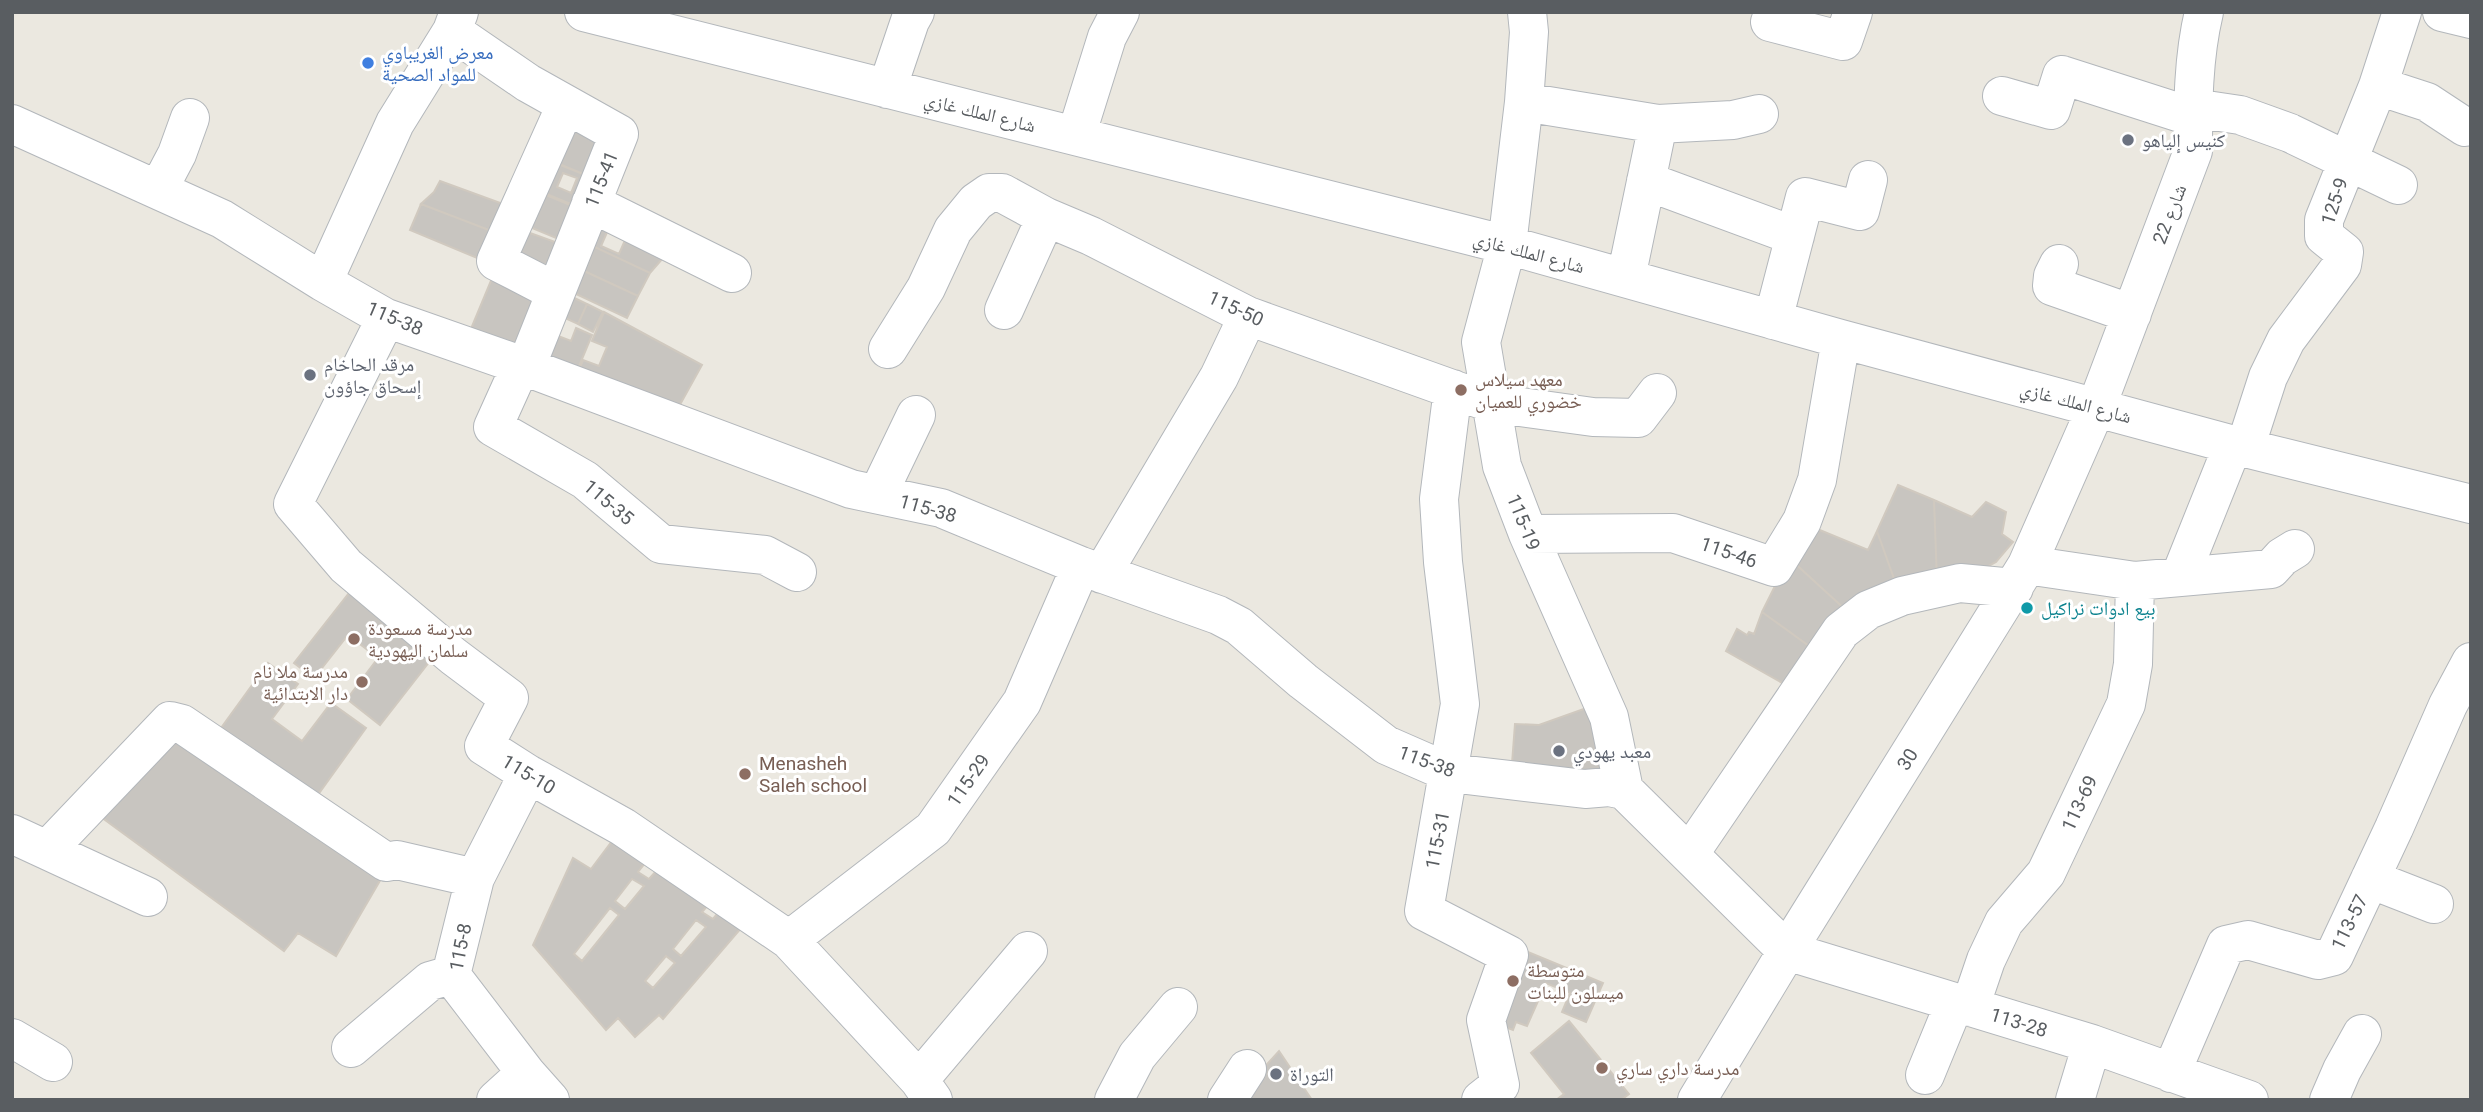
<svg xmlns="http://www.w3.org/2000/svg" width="2483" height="1112" viewBox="0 0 2483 1112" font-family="Roboto,'Noto Naskh Arabic',sans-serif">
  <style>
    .building { fill: #c8c5c0; stroke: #d0c9bf; stroke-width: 2; fill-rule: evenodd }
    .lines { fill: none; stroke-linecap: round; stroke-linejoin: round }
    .minor-casing { stroke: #b3b7bb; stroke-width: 40 }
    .minor { stroke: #fff; stroke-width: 38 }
    .shop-dot { fill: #3f7fe0; stroke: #fff; stroke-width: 2.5 }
    .worship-dot { fill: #6b7280; stroke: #fff; stroke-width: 2.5 }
    .education-dot { fill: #8d6e63; stroke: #fff; stroke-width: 2.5 }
    .culture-dot { fill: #0f9aa8; stroke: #fff; stroke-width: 2.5 }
    .labels { text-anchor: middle; stroke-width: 6; stroke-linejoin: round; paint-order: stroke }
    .shop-label { font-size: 19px; fill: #366cbe; stroke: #fff; text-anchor: start }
    .street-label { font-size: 19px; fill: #595d61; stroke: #fff }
    .worship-label { font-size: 19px; fill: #5b616d; stroke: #fff; text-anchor: start }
    .education-label { font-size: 19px; fill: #785e54; stroke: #fff; text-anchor: start }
    .culture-label { font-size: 19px; fill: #0d838f; stroke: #fff; text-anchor: start }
  </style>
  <rect width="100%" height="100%" fill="#ebe8e0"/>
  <!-- building -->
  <path class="building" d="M565,117L613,140L593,178L547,159Z
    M548,160L593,178L580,208L537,190ZM563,173L577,178L571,193L557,187Z
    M440,181L506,205L494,232L421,204L434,192Z
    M534,190L587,212L573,245L520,223Z
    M421,204L494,232L482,260L410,230Z
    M597,216L670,250L650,273L580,240ZM608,230L626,238L619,254L601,246Z
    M519,229L569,247L554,278L507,257Z
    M580,240L650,273L638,296L569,264Z
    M569,264L638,296L627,318L559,286Z
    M495,271L548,293L521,358L468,336Z
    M564,293L587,304L578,324L554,313Z
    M587,304L603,312L593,332L578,324Z
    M604,312L702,365L677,410L576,377L583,360L599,366L607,347L592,341Z
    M576,328L592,335L575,376L536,360L548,332L571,341Z
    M1898,485L1934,500L1937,581L1897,587L1877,531Z
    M1934,500L1972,517L1986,502L2006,512L2002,534L2013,542L1996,562L1983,569L1937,581Z
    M1810,526L1868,550L1877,531L1897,587L1848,612L1789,558Z
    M1789,558L1848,612L1809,646L1762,612Z
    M353,588L437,652L380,725L347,699L378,658L348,635L314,678L294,663Z
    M1762,612L1809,646L1784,684L1726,651L1737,629L1747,635L1749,632L1754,634Z
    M268,663L298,684L272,719L302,741L331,703L366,728L317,796L221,728Z
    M1592,706L1614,781L1511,777L1515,724L1539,725Z
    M172,736L385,872L336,956L298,933L284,951L97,814Z
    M621,829L654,852L638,872L649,879L666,860L716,896L702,912L713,919L726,903L749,919L663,1019L659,1015L635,1037L618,1018L606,1030L533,945L573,858L591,869ZM632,879L644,886L625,909L615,901ZM610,908L619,915L582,961L574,954ZM696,920L706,927L681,956L673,949ZM666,956L675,963L653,988L645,981Z
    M1523,950L1603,983L1586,1022L1562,1012L1570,993L1546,983L1527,1026L1516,1022L1513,1030L1502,1026Z
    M1569,1021L1629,1094L1621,1100H1556L1564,1094L1531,1053Z
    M1279,1051L1312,1100H1237L1238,1096Z"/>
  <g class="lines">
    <!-- minor casing -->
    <g class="minor-casing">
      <path id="minor" d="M584,12L1507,245L1841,339L2245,448L2471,504
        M1527,12L1529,32L1524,102L1507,245L1481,342L1502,466L1528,534L1609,717L1624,790
        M2442,12L2471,19
        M1770,22L1843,41L1853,12
        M452,31L528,83L619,134L526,367
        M2378,86L2427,102L2465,127
        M887,89L910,21L915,12
        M2002,96L2051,110L2062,75L2193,117
        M1524,102L1658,124L1733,120L1759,114
        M2193,108L2240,115L2290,133L2398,185
        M12,124L222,219L323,282L386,318L526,367L851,489L941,508L1081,566L1218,615L1239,626L1303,681L1386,745L1450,773L1585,789L1609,787L1624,790L1787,951L2092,1044L2249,1100
        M1076,136L1107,37L1120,12
        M1646,181L1795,236
        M158,190L177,154L190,118
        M591,203L732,273
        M2059,264L2053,276L2052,286L2132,314
        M1626,278L1658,124
        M323,282L395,123L452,31L459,12
        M556,292L496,261L566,105
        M1004,310L1046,217
        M386,318L293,504L346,566L453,656L509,698L484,746L528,774L623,827L789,940L919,1080L933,1100
        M1773,320L1805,197L1860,211L1868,180
        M888,349L926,288L953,230L976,202L989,193H1002L1046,217L1091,236L1248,316L1491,403L1593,417L1638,418L1657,393
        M521,365L493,427L585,480L661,544L765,555L797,572
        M1453,389L1439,499L1443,562L1460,704L1424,911L1509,955L1486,1020L1500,1085L1481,1100
        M2245,448L2268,377L2286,340L2342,265L2344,252L2324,236V220L2378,86L2402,12
        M878,494L916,415
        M1528,534L1673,533L1774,567L1802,521L1817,480L1841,339
        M2027,565L2135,581L2271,569L2282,557L2295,549
        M1102,574L1219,377L1248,316
        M2180,577L2233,445
        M528,774L475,878L451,975L526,1073L550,1100
        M12,834L148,897
        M47,850L170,721L182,724L386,862L397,860L475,878
        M1690,853L1841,631L1868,610L1902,596L1960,583L2014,588
        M2370,879L2434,904
        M789,940L933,829L1022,702L1081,566
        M1970,1007L1986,960L2004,922L2046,873L2126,704L2133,664L2135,581
        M12,1038L53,1062
        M351,1048L430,981L451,975
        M2171,1073L2226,945L2248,940L2318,960L2334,956L2394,828L2448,705L2471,662
        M1925,1075L1955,1002
        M919,1080L1028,951
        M496,1100L526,1073
        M1114,1100L1137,1056L1178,1007
        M1227,1100L1247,1069
        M1697,1100L1787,951L2027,565L2096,408L2193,151C2193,105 2193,58 2204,12
        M2075,1100L2092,1044
        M2329,1100L2342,1070L2362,1034"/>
    </g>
    <!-- minor -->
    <use href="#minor" class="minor"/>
  </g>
  <!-- markers -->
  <circle class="shop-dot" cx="368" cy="63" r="7"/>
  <g class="worship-dot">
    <circle cx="2128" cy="140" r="7"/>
    <circle cx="310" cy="375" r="7"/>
    <circle cx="1559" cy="751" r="7"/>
    <circle cx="1276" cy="1074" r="7"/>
  </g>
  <g class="education-dot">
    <circle cx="1461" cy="390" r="7"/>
    <circle cx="354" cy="639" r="7"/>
    <circle cx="362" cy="682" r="7"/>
    <circle cx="745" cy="774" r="7"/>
    <circle cx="1513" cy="981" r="7"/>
    <circle cx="1602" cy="1068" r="7"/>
  </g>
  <circle class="culture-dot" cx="2027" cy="608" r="7"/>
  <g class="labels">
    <!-- shop labels -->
    <g class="shop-label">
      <text x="382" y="59">معرض الغريباوي<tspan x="382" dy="22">للمواد الصحية</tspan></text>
    </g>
    <!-- street labels -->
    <g class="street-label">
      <text transform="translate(980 112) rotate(14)" y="7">شارع الملك غازي</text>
      <text transform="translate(601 179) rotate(-68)" y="7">115-41</text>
      <text transform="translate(2334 201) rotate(-72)" y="7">125-9</text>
      <text transform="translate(2169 214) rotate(-69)" y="7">شارع 22</text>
      <text transform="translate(1529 252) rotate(15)" y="7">شارع الملك غازي</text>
      <text transform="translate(1236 308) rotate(25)" y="7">115-50</text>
      <text transform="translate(395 318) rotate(23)" y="7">115-38</text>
      <text transform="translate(2076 402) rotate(15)" y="7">شارع الملك غازي</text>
      <text transform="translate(609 502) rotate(40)" y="7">115-35</text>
      <text transform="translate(928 508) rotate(16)" y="7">115-38</text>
      <text transform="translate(1524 522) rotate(68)" y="7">115-19</text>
      <text transform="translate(1729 552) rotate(19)" y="7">115-46</text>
      <text transform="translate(1907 759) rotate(-58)" y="7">30</text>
      <text transform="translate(1427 761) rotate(20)" y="7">115-38</text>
      <text transform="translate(529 774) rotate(31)" y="7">115-10</text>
      <text transform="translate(968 780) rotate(-55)" y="7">115-29</text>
      <text transform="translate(2079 803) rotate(-65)" y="7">113-69</text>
      <text transform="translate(1437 840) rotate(-79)" y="7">115-31</text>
      <text transform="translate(2349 922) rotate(-64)" y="7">113-57</text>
      <text transform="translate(460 947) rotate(-79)" y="7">115-8</text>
      <text transform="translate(2019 1022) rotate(17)" y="7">113-28</text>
    </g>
    <!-- worship labels -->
    <g class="worship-label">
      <text x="2142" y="147">كنيس إلياهو</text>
      <text x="324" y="371">مرقد الحاخام<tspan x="324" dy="22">إسحاق جاؤون</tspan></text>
      <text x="1573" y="758">معبد يهودي</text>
      <text x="1290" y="1081">التوراة</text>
    </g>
    <!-- education labels -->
    <g class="education-label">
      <text x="1475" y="386">معهد سيلاس<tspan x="1475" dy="22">خضوري للعميان</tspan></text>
      <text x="368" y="635">مدرسة مسعودة<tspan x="368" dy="22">سلمان اليهودية</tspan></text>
      <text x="348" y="678" text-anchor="end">مدرسة ملا نام<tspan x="348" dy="22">دار الابتدائية</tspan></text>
      <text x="759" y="770">Menasheh<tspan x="759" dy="22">Saleh school</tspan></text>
      <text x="1527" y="977">متوسطة<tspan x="1527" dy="22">ميسلون للبنات</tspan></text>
      <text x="1616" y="1075">مدرسة داري ساري</text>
    </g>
    <!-- culture labels -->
    <g class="culture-label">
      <text x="2041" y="615">بيع ادوات نراكيل</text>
    </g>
  </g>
  <!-- border -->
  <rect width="2483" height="1112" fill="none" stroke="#595d61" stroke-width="28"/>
</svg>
